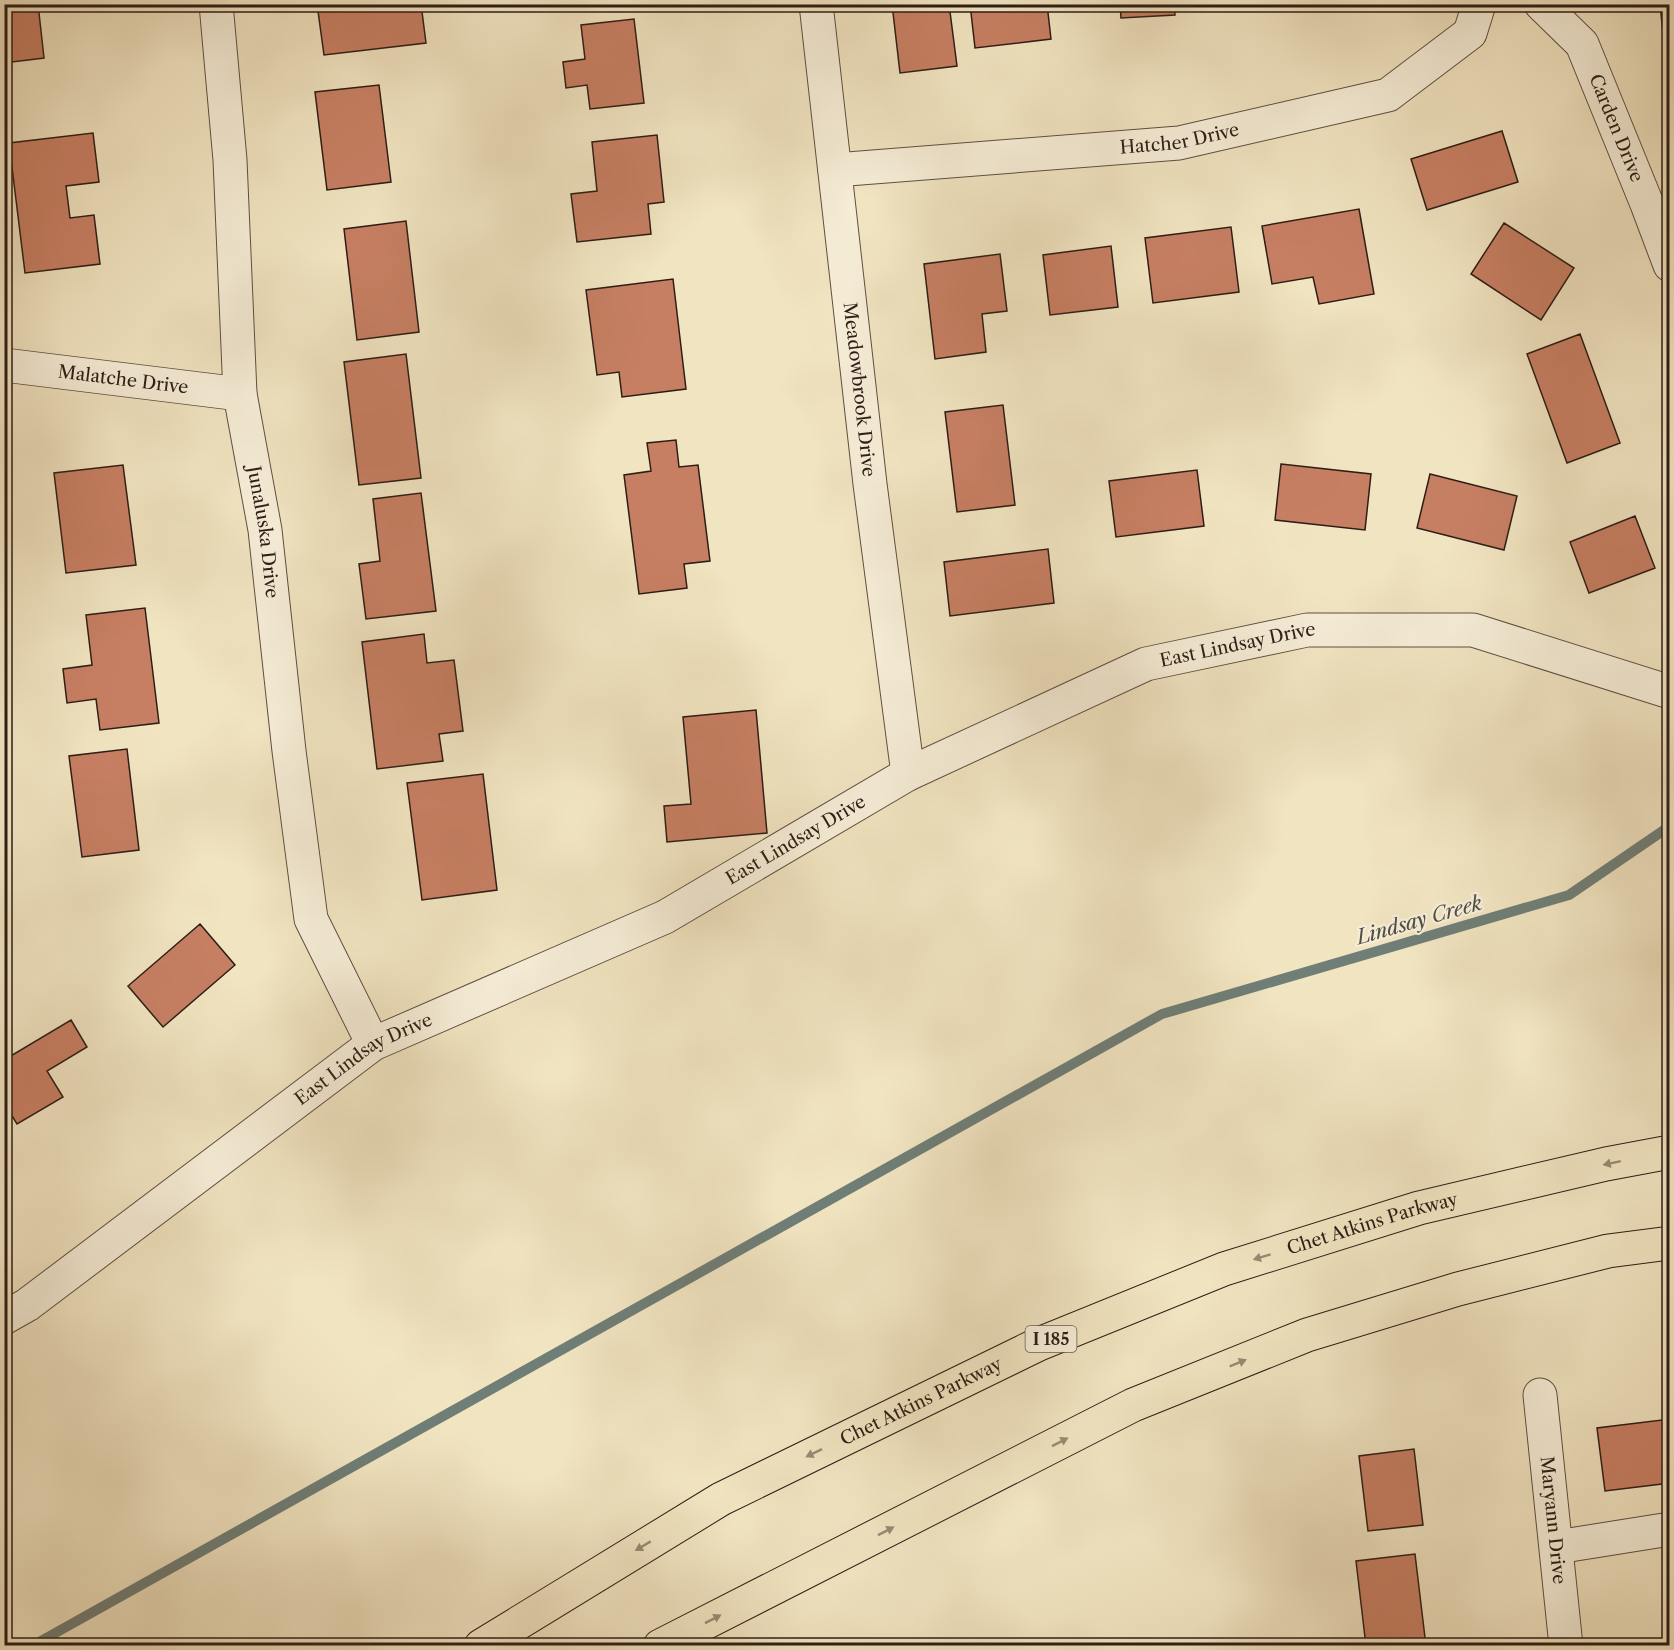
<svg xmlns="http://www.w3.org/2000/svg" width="1674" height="1650" viewBox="0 0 1674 1650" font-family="'Libre Caslon Text',serif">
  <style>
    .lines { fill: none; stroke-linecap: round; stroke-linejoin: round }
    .stream { stroke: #6f7e77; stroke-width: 10 }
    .building { fill: #c77f63; stroke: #2d1d16; stroke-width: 1.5 }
    .minor-casing { stroke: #5e4f41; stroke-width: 35 }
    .motorway-casing { stroke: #2d1d16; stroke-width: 35 }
    .minor { stroke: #f6edd7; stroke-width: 33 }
    .motorway { stroke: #f1e4c1; stroke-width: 33 }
    .oneway { fill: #998a74 }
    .labels { text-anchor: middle; stroke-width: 4.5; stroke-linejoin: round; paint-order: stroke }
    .shield { fill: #f6edd7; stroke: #695b50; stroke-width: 1.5 }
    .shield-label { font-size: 16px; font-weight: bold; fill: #2d1d16 }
    .street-label { font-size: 18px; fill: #2d1d16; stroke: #f6edd7 }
    .water-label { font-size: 20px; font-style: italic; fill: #4e4d46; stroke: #f6edd7 }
  </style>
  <rect width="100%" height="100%" fill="#f1e4c1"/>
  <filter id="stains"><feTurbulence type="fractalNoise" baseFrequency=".00333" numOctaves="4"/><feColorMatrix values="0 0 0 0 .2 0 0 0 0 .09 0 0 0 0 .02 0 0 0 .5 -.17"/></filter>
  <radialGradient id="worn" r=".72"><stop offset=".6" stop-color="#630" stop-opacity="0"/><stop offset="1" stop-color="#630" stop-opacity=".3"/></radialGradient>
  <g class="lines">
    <!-- stream -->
    <path class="stream" d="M32,1646L1162,1014L1569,895L1670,826"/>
  </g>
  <!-- building -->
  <path class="building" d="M4,4H38L44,58L4,63Z
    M317,4H421L426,43L324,55Z
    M892,4H949L957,66L900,73Z
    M970,4H1047L1051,39L975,48Z
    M1120,4H1174L1175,15L1121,18Z
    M1660,4H1670V33L1663,34Z
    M634,19L644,103L590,109L587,85L566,88L563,62L585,59L581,25Z
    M379,85L391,182L327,190L315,92Z
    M1502,131L1518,182L1427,210L1411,159Z
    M93,133L99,182L66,186L70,218L94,215L100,264L25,273L9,143Z
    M657,135L664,202L648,204L651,234L577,242L571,194L597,191L592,142Z
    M1359,209L1374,294L1319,304L1313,277L1272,284L1262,226Z
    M406,221L419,332L357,340L344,229Z
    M1504,223L1574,268L1541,320L1471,274Z
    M1231,227L1239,292L1153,303L1145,238Z
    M1111,246L1118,307L1050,315L1043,255Z
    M1000,254L1007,311L982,314L986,352L935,359L924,264Z
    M673,279L686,389L622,397L619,372L597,375L586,290Z
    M1580,334L1620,443L1567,463L1527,354Z
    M406,354L421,478L359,485L344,362Z
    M1003,405L1015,505L957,512L945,412Z
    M676,440L679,467L698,465L710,561L684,564L687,588L639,594L624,475L651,471L647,443Z
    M1281,464L1371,474L1365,530L1275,520Z
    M123,465L136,565L66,573L54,473Z
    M1197,470L1204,526L1116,537L1109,481Z
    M1430,474L1517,496L1504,550L1417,528Z
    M421,493L436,611L366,619L359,564L380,561L373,499Z
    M1635,516L1655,568L1589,593L1570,542Z
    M1048,549L1054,603L950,616L944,562Z
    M145,608L159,723L100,730L96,699L67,703L63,669L92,665L86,615Z
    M424,634L427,663L454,660L463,731L439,734L443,761L377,769L362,642Z
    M756,710L767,833L667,842L664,806L691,804L683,717Z
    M127,749L139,850L82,857L69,756Z
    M483,774L497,890L422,900L407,783Z
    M200,924L235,965L163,1027L128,986Z
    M71,1020L87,1047L47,1071L63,1097L17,1124L4,1103V1060Z
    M1670,1419V1483L1605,1491L1597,1428Z
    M1414,1449L1423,1525L1368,1531L1359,1456Z
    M1415,1554L1426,1646H1366L1356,1561Z"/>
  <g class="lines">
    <!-- minor casing -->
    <g class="minor-casing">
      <g id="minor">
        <path id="s1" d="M216,4L230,160L240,394L265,530L289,751L311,919L373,1044"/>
        <path id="s2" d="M816,4L870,484L908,774"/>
        <path id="s3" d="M1541,4L1582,44L1647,204L1670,265"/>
        <path id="s4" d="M835,170L1179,143L1388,95L1470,33L1479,4"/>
        <path id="s5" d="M4,365L240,394"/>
        <path id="s6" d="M4,1318L27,1305L373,1044L665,917L908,774L1146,664L1307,630H1473L1670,692"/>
        <path id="s7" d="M1540,1395L1566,1646"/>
        <path d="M1557,1547L1670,1529"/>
      </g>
    </g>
    <!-- motorway casing -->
    <g class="motorway-casing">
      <g id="motorway">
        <path id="s8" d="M481,1646L721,1499L1039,1344L1224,1269L1419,1208L1606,1164L1670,1152"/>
        <path d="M660,1646L1133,1405L1307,1335L1458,1289L1608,1251L1670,1243"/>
      </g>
    </g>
    <!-- minor -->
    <use href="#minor" class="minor"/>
    <!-- motorway -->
    <use href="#motorway" class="motorway"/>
  </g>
  <!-- one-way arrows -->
  <defs><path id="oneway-solid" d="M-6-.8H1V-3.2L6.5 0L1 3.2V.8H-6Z" transform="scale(1.5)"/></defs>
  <g class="oneway">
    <use href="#oneway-solid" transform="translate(1612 1163) rotate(168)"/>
    <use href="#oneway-solid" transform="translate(1262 1257) rotate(163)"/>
    <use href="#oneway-solid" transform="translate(1238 1363) rotate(-22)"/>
    <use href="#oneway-solid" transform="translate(1060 1442) rotate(-27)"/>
    <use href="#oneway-solid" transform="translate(814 1453) rotate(154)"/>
    <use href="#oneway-solid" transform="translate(886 1531) rotate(-27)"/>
    <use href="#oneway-solid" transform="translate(643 1546) rotate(149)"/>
    <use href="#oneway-solid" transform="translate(713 1619) rotate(-27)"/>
  </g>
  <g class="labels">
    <!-- shield labels -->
    <rect class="shield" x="1025.5" y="1326" width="51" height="26" rx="4.5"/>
    <g class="shield-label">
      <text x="1051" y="1345">I 185</text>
    </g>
    <!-- street labels -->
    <g class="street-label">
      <text dy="6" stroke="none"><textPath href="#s3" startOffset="148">Carden Drive</textPath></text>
      <text dy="6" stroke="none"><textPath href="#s4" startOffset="346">Hatcher Drive</textPath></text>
      <text dy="6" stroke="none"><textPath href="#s5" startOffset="120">Malatche Drive</textPath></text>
      <text dy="6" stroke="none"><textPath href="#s2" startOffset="388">Meadowbrook Drive</textPath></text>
      <text dy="6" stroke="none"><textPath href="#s1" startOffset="531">Junaluska Drive</textPath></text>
      <text dy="6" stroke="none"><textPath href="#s6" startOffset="1416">East Lindsay Drive</textPath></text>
      <text dy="6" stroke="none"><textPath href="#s6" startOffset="930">East Lindsay Drive</textPath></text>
      <text dy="6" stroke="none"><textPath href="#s6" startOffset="444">East Lindsay Drive</textPath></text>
      <text dy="6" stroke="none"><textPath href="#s8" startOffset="990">Chet Atkins Parkway</textPath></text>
      <text dy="6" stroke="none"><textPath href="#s8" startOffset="504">Chet Atkins Parkway</textPath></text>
      <text dy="6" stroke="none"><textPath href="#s7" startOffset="126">Maryann Drive</textPath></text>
    </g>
    <!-- water labels -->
    <g class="water-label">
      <text transform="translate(1419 920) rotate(-16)" y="7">Lindsay Creek</text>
    </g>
  </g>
  <!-- margin -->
  <rect width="1674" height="1650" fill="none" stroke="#f1e4c1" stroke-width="24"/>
  <rect x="6" y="6" width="1662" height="1638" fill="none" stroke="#2d1d16" stroke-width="3"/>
  <rect x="12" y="12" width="1650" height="1626" fill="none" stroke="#2d1d16" stroke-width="1.5"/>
  <rect width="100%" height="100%" filter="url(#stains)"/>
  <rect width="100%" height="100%" fill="url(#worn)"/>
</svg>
